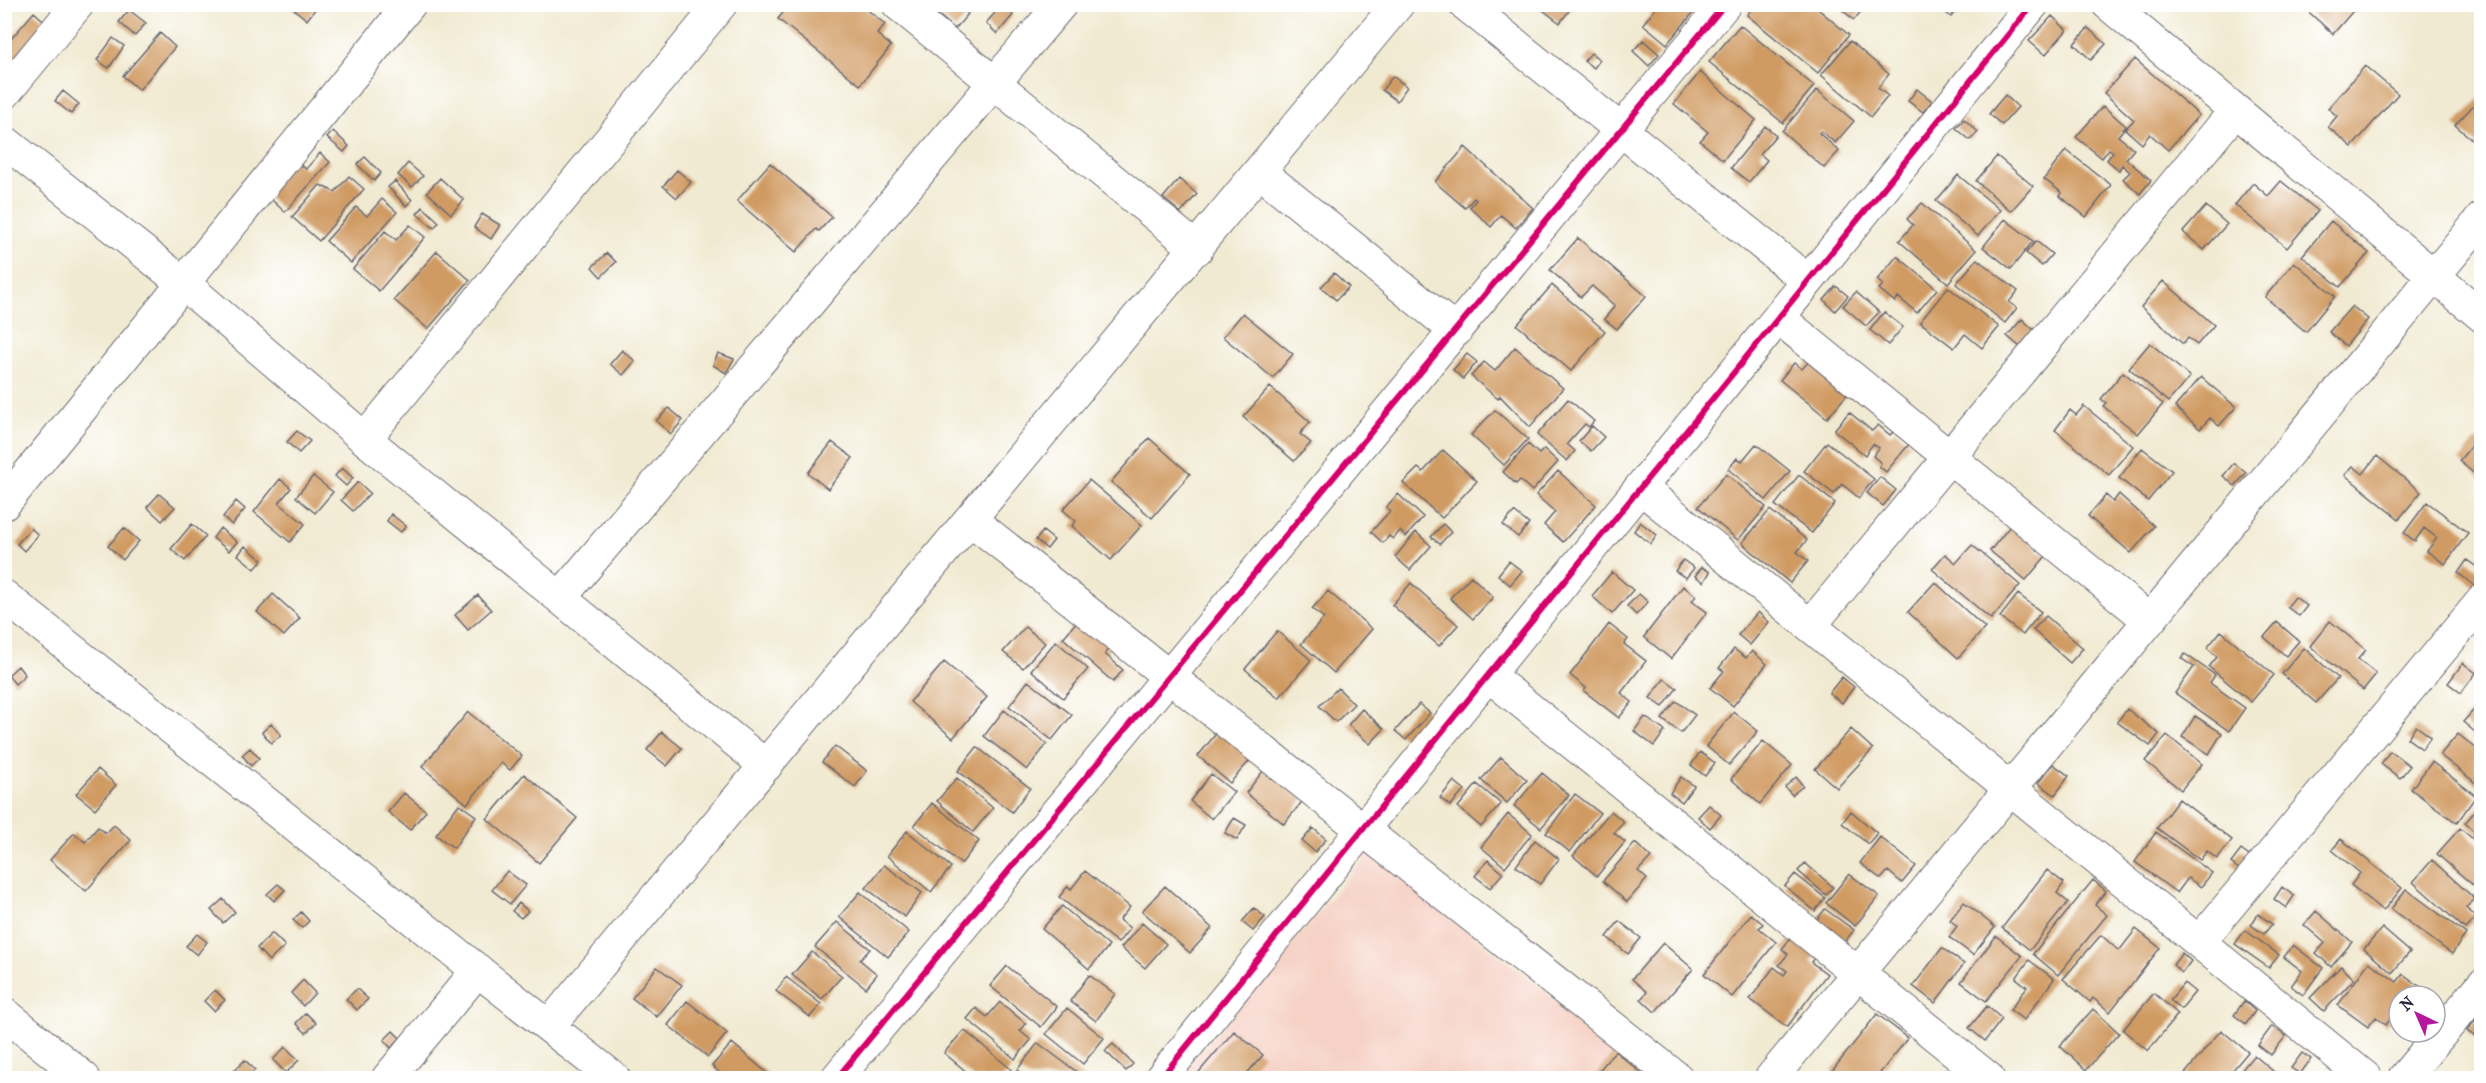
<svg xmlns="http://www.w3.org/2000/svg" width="2486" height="1083" viewBox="0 0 2486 1083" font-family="'IM FELL French Canon',serif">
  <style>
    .built { fill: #f6d1c5 }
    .building { fill: #d09b64 }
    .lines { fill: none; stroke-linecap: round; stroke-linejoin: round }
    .minor-casing { stroke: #6a6870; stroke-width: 34 }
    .minor { stroke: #fff; stroke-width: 32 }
    .cycleway-casing { stroke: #fff; stroke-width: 10 }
    .cycleway { stroke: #d6006c; stroke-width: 6 }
  </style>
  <rect width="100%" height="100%" fill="#fff"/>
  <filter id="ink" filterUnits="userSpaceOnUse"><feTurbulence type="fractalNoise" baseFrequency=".0167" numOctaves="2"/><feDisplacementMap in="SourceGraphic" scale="12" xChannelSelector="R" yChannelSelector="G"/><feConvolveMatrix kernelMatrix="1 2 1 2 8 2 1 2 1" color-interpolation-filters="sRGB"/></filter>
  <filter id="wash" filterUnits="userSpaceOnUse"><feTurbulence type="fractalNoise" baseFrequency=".008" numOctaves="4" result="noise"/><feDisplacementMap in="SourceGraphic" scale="24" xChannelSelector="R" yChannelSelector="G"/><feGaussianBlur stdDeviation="1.35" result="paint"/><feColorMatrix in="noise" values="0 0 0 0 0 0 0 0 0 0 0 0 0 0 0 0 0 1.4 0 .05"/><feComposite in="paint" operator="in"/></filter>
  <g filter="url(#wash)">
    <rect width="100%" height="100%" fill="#f1ead2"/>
    <!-- built -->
    <path class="built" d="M1369,853L1655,1078H1179Z"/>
    <g id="blocks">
      <!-- building -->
      <path class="building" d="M288,4H319L307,20Z
        M790,4H860L885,24L877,34L891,46L860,85L778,19Z
        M929,4H966L962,9L968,14L955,29L928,6Z
        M1535,4H1574L1560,23Z
        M1659,4H1683L1693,13L1667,44L1643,24Z
        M1755,4H1812L1849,35L1818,73L1747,15Z
        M1841,4H1867L1854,20L1839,7Z
        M1935,4H1961L1951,17Z
        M2300,4H2359L2333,34Z
        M1002,5L1013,15L997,34L986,23Z
        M129,10L146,23L135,36L119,22Z
        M34,12L51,27L17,68L4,57V47Z
        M2052,16L2067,30L2045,55L2029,41Z
        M1740,25L1814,86L1783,123L1709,62Z
        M2088,28L2106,44L2091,60L2074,44Z
        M160,33L175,47L139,90L123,76Z
        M113,38L124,46L109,68L97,60Z
        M1643,40L1659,54L1649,66L1633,51Z
        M1850,41L1889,74L1878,88L1888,96L1871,117L1821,75Z
        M1591,53L1600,60L1594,68L1584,61Z
        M2135,59L2199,115L2168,150L2150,134L2142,144L2125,129L2134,120L2104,93Z
        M2365,66L2398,94L2352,147L2328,127L2337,116L2328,108Z
        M1700,72L1756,120L1723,160L1700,141L1708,132L1674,104Z
        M1393,76L1407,87L1397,101L1382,90Z
        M1917,89L1932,101L1923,112L1908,101Z
        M1817,90L1854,121L1835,143L1821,131L1819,133L1839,151L1824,168L1782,131Z
        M63,91L79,104L71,114L55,101Z
        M2005,95L2018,107L2002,125L1989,114Z
        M2482,96V148L2455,125Z
        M2103,106L2126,126L2118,136L2134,149L2126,159L2151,180L2140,194L2123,179L2130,172L2122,165L2119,170L2107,160L2113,152L2109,149L2102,158L2076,137Z
        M1964,119L1978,132L1970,140L1956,128Z
        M1765,126L1776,135L1760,154L1767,160L1749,182L1731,168Z
        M333,131L349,146L344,152L327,138Z
        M1465,147L1533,208L1516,228L1501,215L1491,227L1470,207L1476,200L1474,198L1465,208L1435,182Z
        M2066,150L2111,185L2086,217L2060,196L2062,193L2044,179Z
        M320,153L330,162L285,212L264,193L294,159L306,169Z
        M1997,156L2033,186L2011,211L1976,181Z
        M365,157L381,173L374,181L357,164Z
        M408,163L423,176L412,187L398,175Z
        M770,163L832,217L819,231L816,229L796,252L737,201Z
        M677,170L691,182L677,198L663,186Z
        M1958,175L2000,210L1978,236L1936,201Z
        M349,176L364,189L319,241L292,217L320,185L335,192Z
        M440,178L464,200L451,214L427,192Z
        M1179,179L1197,194L1181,213L1163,198Z
        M395,181L412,200L406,206L388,187Z
        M2281,181L2318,211L2287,248L2235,205L2253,183L2268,196Z
        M382,199L397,212L351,263L326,241L356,207L367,216Z
        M1922,203L1976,250L1948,283L1899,241L1913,225L1907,219Z
        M2206,206L2227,224L2204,250L2183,232Z
        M423,207L439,222L434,228L417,214Z
        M482,214L500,225L491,239L474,227Z
        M2005,219L2033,241L2011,269L1983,247Z
        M2331,221L2369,253L2340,287L2302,256Z
        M410,225L425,237L379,291L353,269L385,231L396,240Z
        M1578,238L1646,296L1617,329L1604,319L1615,306L1592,286L1581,297L1550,270Z
        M2036,241L2052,254L2042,266L2026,253Z
        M437,251L470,280L428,329L394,300Z
        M607,253L616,262L601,277L592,267Z
        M1897,256L1937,289L1917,313L1898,297L1895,302L1879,289L1883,285L1877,280Z
        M1977,259L2018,291L2009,302L2017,308L2005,323L1956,284Z
        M2294,262L2335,296L2306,332L2265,297Z
        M1334,273L1349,287L1336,300L1321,287Z
        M2163,281L2214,325L2197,345L2188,338L2183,344L2141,307Z
        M1552,285L1605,331L1571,371L1517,325Z
        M1836,286L1848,296L1835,311L1824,300Z
        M1948,287L1999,327L1982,348L1965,334L1954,348L1920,322Z
        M1856,292L1879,312L1866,326L1843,306Z
        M2352,306L2368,319L2346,346L2329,332Z
        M1884,312L1903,327L1888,345L1870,330Z
        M1243,313L1293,354L1273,378L1223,337Z
        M2022,319L2034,330L2020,347L2007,336Z
        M2150,343L2190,377L2168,402L2129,368Z
        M1515,347L1563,388L1530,427L1500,396L1498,399L1471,376L1484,362L1495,371Z
        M622,350L635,361L623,375L610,364Z
        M718,353L734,359L726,373L713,365Z
        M1467,354L1477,362L1463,379L1453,370Z
        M1811,359L1850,391L1827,418L1780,380L1794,363L1802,369Z
        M2123,372L2163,404L2138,434L2103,406L2106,403L2101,399Z
        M2201,377L2236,407L2219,426L2210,418L2200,429L2175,407Z
        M1270,387L1310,422L1300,434L1311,443L1294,461L1243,417Z
        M1568,399L1594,421L1589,427L1585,424L1567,444L1575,451L1567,461L1537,435Z
        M2084,406L2133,446L2109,475L2055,430L2070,410L2076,415Z
        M669,408L683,420L671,434L656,421Z
        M1495,410L1528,439L1504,465L1471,435Z
        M1849,412L1872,431L1878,425L1890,435L1895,430L1910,443L1886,472L1879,466L1881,463L1873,456L1879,448L1873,444L1865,455L1834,430Z
        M1592,426L1604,437L1591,451L1579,441Z
        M297,431L310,441L299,453L287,442Z
        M1149,438L1190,474L1152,518L1111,482Z
        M2476,440L2482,444V480L2459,461Z
        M832,442L853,458L828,489L808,473Z
        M1827,442L1874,479L1859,498L1842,484L1834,494L1804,471Z
        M1528,444L1539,454L1544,449L1558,462L1532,491L1520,480L1516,484L1503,472Z
        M1756,444L1790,471L1766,500L1728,469L1737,458L1742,461Z
        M2142,448L2172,471L2148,501L2119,478Z
        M1443,450L1477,481L1442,518L1403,483L1418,468L1423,472Z
        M2377,456L2421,492L2399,519L2345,475L2353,466L2363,474Z
        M2234,463L2246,473L2235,486L2223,476Z
        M342,468L353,478L346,486L335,476Z
        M1558,471L1596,505L1563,542L1544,525L1555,512L1536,495Z
        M1726,474L1766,507L1738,540L1698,507Z
        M1799,475L1835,503L1812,533L1775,505Z
        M313,476L333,492L315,513L296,497Z
        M1880,477L1896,490L1883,506L1867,493Z
        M280,479L291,488L279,503L305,524L290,542L254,512Z
        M1089,480L1142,525L1111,560L1072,526L1076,521L1063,510Z
        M358,482L370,493L353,511L341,500Z
        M159,494L175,507L162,521L147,507Z
        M1398,494L1423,517L1406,537L1400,531L1393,539L1389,536L1383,543L1371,532L1390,511L1386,507Z
        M2119,494L2154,526L2131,553L2088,516L2106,495L2113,502Z
        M236,501L245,509L232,525L223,517Z
        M2427,502L2468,533L2445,564L2427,551L2437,538L2424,528L2415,541L2404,533Z
        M1770,510L1807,540L1797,552L1808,561L1790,583L1742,543Z
        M1514,512L1529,524L1518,537L1503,525Z
        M391,514L406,526L401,532L387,521Z
        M1640,522L1657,535L1651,544L1634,531Z
        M192,524L206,536L185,561L171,549Z
        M1443,524L1451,532L1440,544L1431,537Z
        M2010,526L2046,556L2026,580L1990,551Z
        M31,528L38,535L24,551L17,544Z
        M124,528L139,541L123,560L108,546Z
        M220,528L237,542L229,551L213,538Z
        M1043,531L1054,540L1047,549L1036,540Z
        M1416,532L1431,546L1410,570L1395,557Z
        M1972,545L2020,585L1991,619L1932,569L1945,554L1956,563Z
        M245,546L262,560L255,569L238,555Z
        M1683,560L1694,568L1686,578L1675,571Z
        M2467,560L2482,571V585L2479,589L2458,573Z
        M1509,561L1522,571L1510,585L1498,575Z
        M1702,567L1710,572L1704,582L1695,576Z
        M1612,572L1633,590L1612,614L1592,596Z
        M1471,576L1493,597L1473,619L1450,598Z
        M1935,582L1985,628L1958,658L1908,612Z
        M1411,583L1458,625L1439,646L1392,605Z
        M1683,586L1696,596L1692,601L1707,612L1671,659L1644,637Z
        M1328,591L1372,629L1334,673L1301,644L1324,618L1312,609Z
        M273,594L300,618L284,636L257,612Z
        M1639,594L1648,602L1636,615L1627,606Z
        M2018,594L2041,612L2023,635L2000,617Z
        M478,595L491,610L468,630L455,615Z
        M2295,597L2307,606L2299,616L2287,607Z
        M1758,612L1769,622L1750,645L1738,635Z
        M1082,615L1114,643L1105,654L1123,670L1113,682L1063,638Z
        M2046,616L2083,648L2070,663L2033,630Z
        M2330,621L2366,650L2358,659L2376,674L2363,690L2310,646Z
        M2277,622L2299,641L2286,656L2264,637Z
        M1609,624L1628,639L1624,644L1646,661L1621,693L1632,702L1619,718L1584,691L1586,688L1570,675Z
        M1025,627L1045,643L1023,668L1003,652Z
        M1277,631L1311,660L1279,698L1245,669Z
        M2221,631L2274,675L2251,702L2209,667L2217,657L2207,648Z
        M1056,641L1088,669L1063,698L1031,670Z
        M2304,648L2338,678L2316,703L2282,674Z
        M1734,649L1746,658L1752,651L1767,664L1733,706L1710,688L1724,671L1719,668Z
        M2185,654L2215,675L2210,683L2245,708L2229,731L2175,693L2194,667L2182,659Z
        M944,662L987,697L953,738L910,702Z
        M2463,663L2476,673L2461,693L2448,683Z
        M18,666L25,675L15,684L8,675Z
        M1842,677L1854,687L1842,703L1829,693Z
        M1664,679L1677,688L1663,707L1650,698Z
        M1028,681L1072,715L1052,740L1009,706Z
        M1338,688L1354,704L1336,722L1319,706Z
        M1676,701L1695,715L1681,733L1662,719Z
        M2482,701V738L2463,722Z
        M1419,704L1430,713L1406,740L1395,731Z
        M1362,709L1384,729L1370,744L1348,725Z
        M2127,709L2159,734L2150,746L2117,722Z
        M1004,710L1047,744L1027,770L984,736Z
        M468,712L522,756L510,770L501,763L467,804L422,767Z
        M1734,712L1758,731L1729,765L1706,746Z
        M2195,716L2222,733L2209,754L2182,737Z
        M1645,717L1665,731L1654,746L1634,731Z
        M271,724L281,735L271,743L262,732Z
        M2416,726L2431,737L2422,749L2407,738Z
        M1851,729L1873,749L1837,788L1815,769Z
        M1219,730L1252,758L1230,783L1198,756Z
        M662,732L682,748L667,766L647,750Z
        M2458,734L2482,753V788L2440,755Z
        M2167,735L2202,764L2181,790L2145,761Z
        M1763,741L1792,765L1760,804L1731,779Z
        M835,746L867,771L855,787L822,762Z
        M977,747L1030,788L1012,812L958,771Z
        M250,748L259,758L251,766L242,755Z
        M2390,751L2410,766L2400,778L2381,764Z
        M1700,752L1715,763L1705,776L1691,765Z
        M1501,757L1527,780L1507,803L1481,780Z
        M2432,762L2476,796L2457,823L2411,789Z
        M2053,764L2069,776L2055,795L2038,783Z
        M1266,767L1305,798L1284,824L1246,793Z
        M98,769L116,785L95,809L76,794Z
        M1542,773L1569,795L1541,828L1514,806Z
        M524,774L577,818L539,863L487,819Z
        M1211,774L1234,792L1212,819L1190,801Z
        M1681,777L1694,786L1682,802L1670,793Z
        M1796,777L1803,786L1792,795L1785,787Z
        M957,778L993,808L973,832L937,801Z
        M1454,781L1465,790L1450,806L1440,798Z
        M1477,784L1501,804L1481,827L1458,807Z
        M404,793L426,811L410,830L388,812Z
        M1575,794L1600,813L1570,852L1546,833Z
        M2179,799L2232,840L2217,859L2207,851L2200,860L2157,828Z
        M932,803L979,841L961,864L914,826Z
        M2482,803V838L2465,823Z
        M459,804L476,816L454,848L436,835Z
        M1709,805L1721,815L1710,828L1698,817Z
        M1611,811L1624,822L1614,833L1625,842L1597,876L1573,856Z
        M1851,811L1877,833L1868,844L1842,823Z
        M1508,814L1532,834L1505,867L1481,847Z
        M1234,818L1246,825L1237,840L1225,833Z
        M114,825L131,840L86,891L50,860L74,833L85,842L98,827L106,833Z
        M1313,828L1326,839L1315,852L1302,841Z
        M2460,828L2482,847V893L2437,854Z
        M907,831L951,867L931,892L887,856Z
        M2156,832L2212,873L2201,887L2188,878L2177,893L2135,862Z
        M1880,837L1916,866L1902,883L1888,871L1881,879L1860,863Z
        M2341,839L2402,888L2383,911L2351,885L2360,873L2332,850Z
        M1535,840L1559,859L1540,884L1516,866Z
        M1635,843L1651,857L1638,871L1647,879L1627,902L1603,881Z
        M2241,850L2257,862L2247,875L2231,863Z
        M1488,860L1503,873L1490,888L1475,876Z
        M2432,860L2475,899L2466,908L2476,917L2465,929L2413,882Z
        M1805,863L1833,887L1826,895L1798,871Z
        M884,865L922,893L905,917L866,888Z
        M2047,870L2064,883L2057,893L2068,902L2030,950L2002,928Z
        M507,871L526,885L510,904L492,890Z
        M1085,871L1130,907L1119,920L1130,928L1118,943L1059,897L1068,886L1071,889Z
        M1795,874L1825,898L1815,911L1785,886Z
        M1849,874L1879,896L1855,926L1826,903Z
        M2093,880L2106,891L2095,905L2107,915L2058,975L2033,954Z
        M278,884L285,890L274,901L267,894Z
        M1165,886L1212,928L1190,953L1142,911Z
        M2282,887L2294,896L2286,908L2274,899Z
        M2406,889L2466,934L2452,954L2391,909Z
        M860,892L909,932L888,957L839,917Z
        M223,899L235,912L223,923L211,910Z
        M1964,902L1995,927L1973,955L1949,937L1957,926L1950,920Z
        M519,903L528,911L521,918L512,911Z
        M1062,906L1109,946L1089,969L1042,929Z
        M1254,908L1265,917L1253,931L1242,922Z
        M1825,909L1854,930L1844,943L1815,922Z
        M2316,911L2352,942L2331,967L2316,953L2325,943L2304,925Z
        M301,912L309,921L302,928L293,920Z
        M1751,914L1763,924L1759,928L1776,942L1732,997L1704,974Z
        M2258,914L2272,924L2264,934L2251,925Z
        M1619,921L1641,938L1628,954L1607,937Z
        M837,922L870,949L860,960L877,974L866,988L815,947Z
        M1142,923L1166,944L1145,968L1121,948Z
        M2382,928L2410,952L2392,973L2364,949Z
        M2136,929L2160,948L2110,1012L2093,998L2090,1002L2063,979L2101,935L2119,951Z
        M2245,930L2279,955L2269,968L2235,944Z
        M272,933L285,946L269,961L257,948Z
        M1795,933L1819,951L1811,962L1827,974L1787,1027L1750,999L1774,967L1784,975L1787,971L1779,965L1788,954L1782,949Z
        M197,934L207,942L197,955L186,946Z
        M1996,936L2022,956L1986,1001L1961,982Z
        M1663,943L1693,969L1655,1012L1641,999L1647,992L1632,979Z
        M2293,945L2323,968L2303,995L2291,986L2302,971L2284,957Z
        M1942,948L1964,964L1935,1003L1913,986Z
        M812,952L842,976L822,999L792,975Z
        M2182,953L2191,961L2182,973L2173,965Z
        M2029,960L2054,979L2024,1020L2010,1010L2027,987L2016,978Z
        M2369,962L2397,982L2403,974L2433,996H2399V1007L2386,1025L2376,1017L2368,1027L2338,1005Z
        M1007,966L1057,1007L1041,1027L990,986Z
        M2341,966L2354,979L2324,1011L2310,998Z
        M657,967L682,985L657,1017L632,998Z
        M1089,975L1115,994L1096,1021L1070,1001Z
        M786,977L821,1004L810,1017L776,991Z
        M303,980L315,993L303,1006L291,993Z
        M2184,983L2195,992L2181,1009L2170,1000Z
        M357,989L368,999L357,1010L346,999Z
        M215,990L225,1000L214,1011L204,1001Z
        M2154,993L2178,1014L2148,1051L2123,1030Z
        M687,1001L727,1033L708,1057L668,1025Z
        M2244,1001L2255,1011L2246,1024L2234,1015Z
        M1000,1002L1026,1024L1020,1031L1031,1040L1015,1059L967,1019L976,1008L987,1017Z
        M1987,1006L2002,1019L1985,1041L1969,1028Z
        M1067,1008L1104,1038L1083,1064L1046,1034Z
        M2093,1009L2119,1033L2086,1070L2060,1046Z
        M306,1013L316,1023L306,1033L296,1023Z
        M1877,1014L1908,1038L1876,1078H1841L1832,1071Z
        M2477,1017L2482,1020V1041L2467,1031Z
        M2272,1026L2286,1036L2271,1055L2258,1045Z
        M964,1030L1011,1069L1003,1078H974L944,1053Z
        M2221,1030L2248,1052L2226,1078H2186L2183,1076Z
        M393,1031L400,1038L391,1048L384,1040Z
        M1234,1031L1263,1055L1243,1078H1194Z
        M732,1043L773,1078H726L712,1066Z
        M1038,1043L1085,1078H1029L1017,1070Z
        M1113,1044L1133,1064L1126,1071L1105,1051Z
        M285,1047L299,1060L286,1073L273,1060Z
        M1615,1051L1647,1078H1616L1613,1076L1610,1078H1596L1594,1077Z
        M2302,1053L2311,1059L2300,1074L2291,1068Z
        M2254,1055L2279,1076L2277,1078H2235Z
        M245,1060L255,1070L246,1078H231L229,1076Z"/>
    </g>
  </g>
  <g filter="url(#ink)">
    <use href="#blocks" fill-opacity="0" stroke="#6a6870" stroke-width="1.5"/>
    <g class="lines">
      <!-- minor casing -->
      <g class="minor-casing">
        <path id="minor" d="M898,4L1197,249
          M1465,4L1808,281
          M2108,4L2482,316
          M4,94L78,4
          M4,141L183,283L365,439L766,766
          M1260,172L1456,331
          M1779,318L2149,620
          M365,439L721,4
          M1641,488L2366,1078
          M4,504L410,4
          M971,520L1677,1078
          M4,596L614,1078
          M560,598L1061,4
          M1810,626L2235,111
          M1488,675L1988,1078
          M2199,942L2482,601
          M4,1013L84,1078
          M549,1026L1398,4
          M388,1078L478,970
          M837,1078L1725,4
          M1161,1078L2033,4
          M1771,1078L2482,218
          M2404,1078L2482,985"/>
      </g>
      <!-- minor -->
      <use href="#minor" class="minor"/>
      <!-- cycleway casing -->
      <g class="cycleway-casing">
        <path id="cycleway" d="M837,1078L1725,4
          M1161,1078L2033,4"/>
      </g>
      <!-- cycleway -->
      <use href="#cycleway" class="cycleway"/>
    </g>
  </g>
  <!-- margin -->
  <rect width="2486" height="1083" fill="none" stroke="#fff" stroke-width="24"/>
  <!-- north arrow -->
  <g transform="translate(2417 1014) rotate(316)"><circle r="28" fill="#ffffff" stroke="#a7a7b1" stroke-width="1.5"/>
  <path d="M0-4.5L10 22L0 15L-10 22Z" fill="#b5179e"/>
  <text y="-9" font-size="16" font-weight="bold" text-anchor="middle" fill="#22223b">N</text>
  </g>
</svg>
